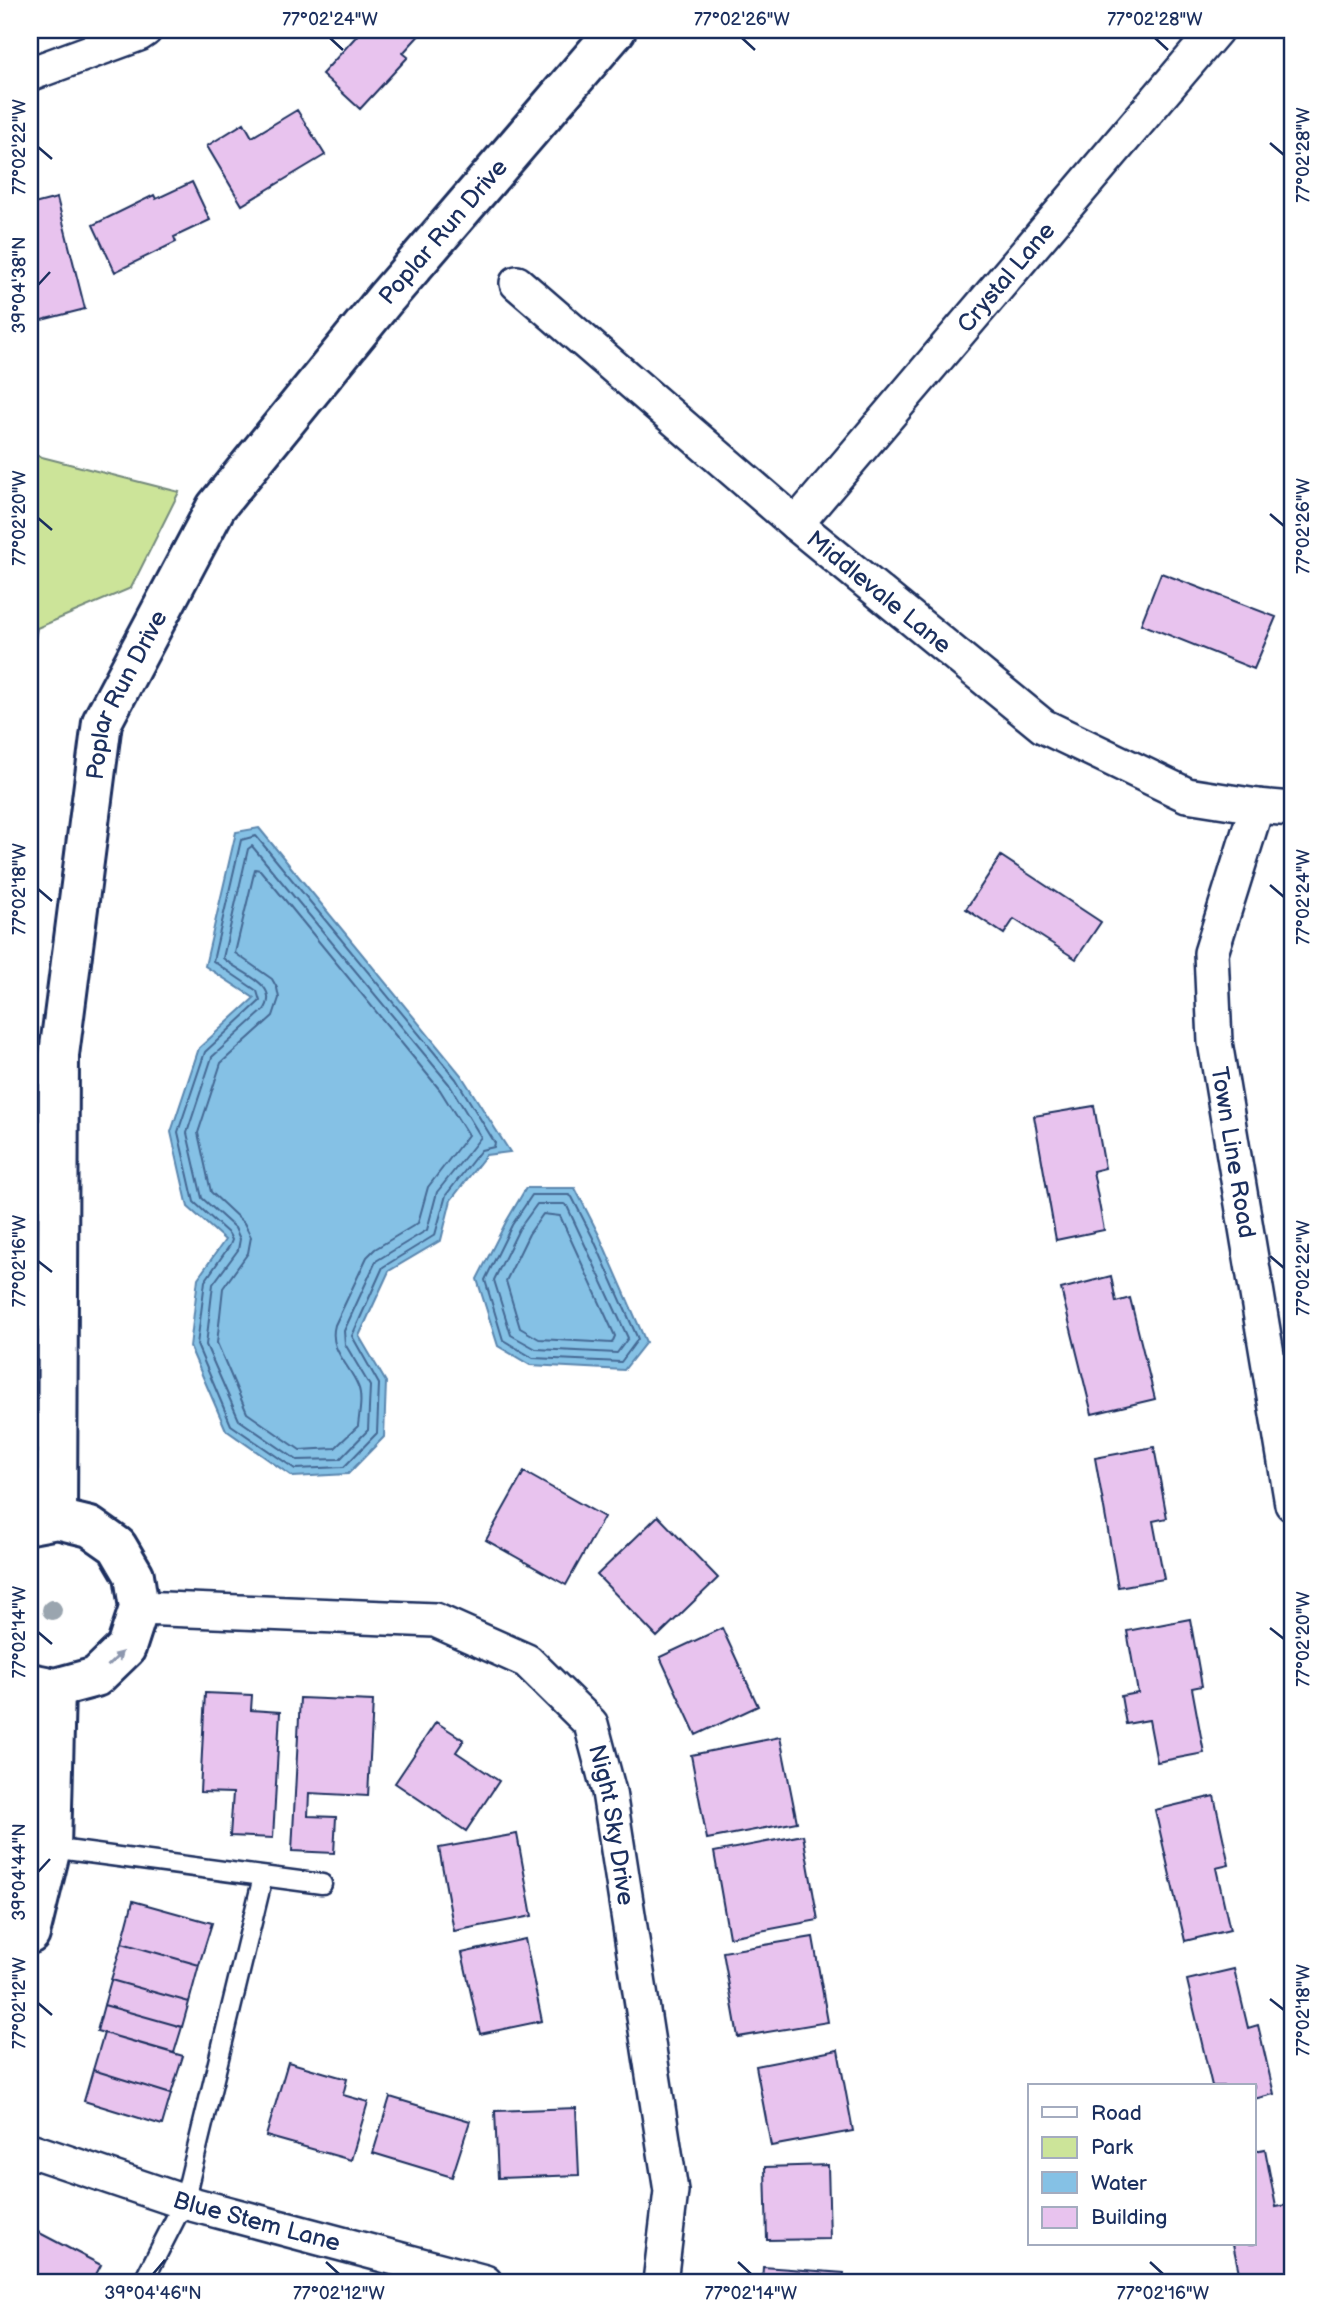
<svg xmlns="http://www.w3.org/2000/svg" width="1322" height="2312" viewBox="0 0 1322 2312" font-family="'Balsamiq Sans',sans-serif">
  <style>
    .green { fill: #cce499; stroke: #748a7c; stroke-width: 2 }
    .water { fill: #85c1e5; stroke: #5b87af; stroke-width: 2 }
    .lines { fill: none; stroke-linecap: round; stroke-linejoin: round }
    .shore { stroke: #456994; stroke-width: 2 }
    .building { fill: #e8c3ee; stroke: #1b2f5e; stroke-width: 2 }
    .service-casing { stroke: #1b2f5e; stroke-width: 23 }
    .minor-casing { stroke: #1b2f5e; stroke-width: 38 }
    .tertiary-casing { stroke: #1b2f5e; stroke-width: 44 }
    .service { stroke: #fff; stroke-width: 18 }
    .minor { stroke: #fff; stroke-width: 33 }
    .tertiary { stroke: #fff; stroke-width: 38 }
    .tree { fill: #9aa5af }
    .oneway { fill: #8d97ae }
    .ticks { fill: none; stroke: #1b2f5e; stroke-width: 2.5 }
    .labels { text-anchor: middle; stroke-width: 7; stroke-linejoin: round; paint-order: stroke }
    .street-label { font-size: 24px; fill: #1b2f5e; stroke: #fff }
    .neatline { fill: none; stroke: #1b2f5e; stroke-width: 2.5 }
    .ticks-label { font-size: 18px; text-anchor: middle; fill: #1b2f5e }
  </style>
  <rect width="100%" height="100%" fill="#fff"/>
  <filter id="ink" filterUnits="userSpaceOnUse"><feTurbulence type="fractalNoise" baseFrequency=".0143" numOctaves="2"/><feDisplacementMap in="SourceGraphic" scale="14" xChannelSelector="R" yChannelSelector="G"/><feConvolveMatrix kernelMatrix="1 2 1 2 8 2 1 2 1" color-interpolation-filters="sRGB"/></filter>
  <g filter="url(#ink)">
    <!-- green -->
    <path class="green" d="M30,454L179,492L131,588L37,628L30,666Z"/>
    <!-- water -->
    <path class="water" d="M259,828L461,1075L510,1152L486,1155L451,1200L441,1240L389,1271L359,1336L386,1382L384,1437L348,1474L293,1477L226,1430L190,1347L198,1278L225,1240L188,1207L171,1132L199,1048L254,998L205,966L236,832Z
      M526,1188H575L599,1235L646,1342L624,1370L530,1365L498,1346L477,1279L506,1222Z"/>
    <g class="lines">
      <!-- shore -->
      <path class="shore" d="M256,836L456,1079L495,1143L494,1147L481,1150L446,1195L435,1235L383,1267L352,1336L379,1384L377,1433L344,1467L295,1469L231,1425L197,1345L205,1281L230,1245L232,1240L229,1234L194,1202L178,1132L205,1052L260,1001L257,991L213,961L241,840Z
        M252,846L449,1084L481,1137L437,1192L427,1230L376,1261L344,1331L345,1344L370,1386L368,1430L340,1459L297,1460L239,1420L206,1345L213,1284L238,1250L240,1239L235,1228L202,1198L187,1133L212,1057L264,1010C282,984 237,972 223,958L248,849Z
        M255,869L260,870L276,889L440,1090L468,1135L428,1187L418,1223L375,1249L367,1257L335,1325C328,1350 350,1365 358,1386C363,1397 359,1415 358,1426L335,1448L300,1450L247,1413L217,1343L223,1288L248,1253L251,1237L244,1223L211,1192L198,1133L221,1063L273,1016L279,998L277,988L272,979L235,953Z
        M532,1195H569L572,1197L593,1238L638,1339L621,1362L533,1358L503,1340L485,1280L512,1225Z
        M537,1204H564L567,1206L628,1338L617,1353L536,1349L511,1335L494,1280L519,1229Z
        M543,1214L560,1216L615,1336L612,1343L539,1339L520,1328L506,1281L529,1234Z"/>
    </g>
    <!-- building -->
    <path class="building" d="M362,30H424L403,53L408,57L360,109L322,74Z
      M297,110L325,155L242,205L207,146L244,123L252,137Z
      M192,182L210,220L174,237L176,242L115,272L93,225L154,195L156,199Z
      M57,198L85,309L30,323V205Z
      M1161,573L1276,617L1254,669L1141,624Z
      M1001,856L1101,922L1076,959L1014,919L1004,934L966,909Z
      M1094,1106L1105,1168L1093,1171L1104,1230L1056,1240L1034,1116Z
      M1111,1276L1116,1302L1130,1298L1155,1399L1092,1414L1061,1289Z
      M1154,1447L1167,1518L1153,1521L1164,1579L1118,1587L1095,1458Z
      M524,1472L604,1517L566,1585L486,1540Z
      M658,1516L718,1578L657,1637L597,1575Z
      M1190,1619L1202,1686L1192,1688L1204,1753L1157,1762L1149,1720L1126,1724L1121,1696L1138,1693L1127,1631Z
      M722,1628L758,1706L696,1735L660,1657Z
      M205,1693L252,1695L251,1710L280,1712L273,1838L230,1836L233,1793L200,1792Z
      M300,1698L373,1701L368,1796L309,1793L308,1816L336,1817L334,1853L292,1851Z
      M436,1722L464,1740L456,1752L499,1781L466,1831L395,1783Z
      M780,1737L797,1822L707,1839L691,1755Z
      M1214,1796L1229,1865L1216,1868L1230,1930L1185,1941L1155,1810Z
      M517,1834L532,1916L454,1931L439,1848Z
      M803,1835L818,1920L729,1937L714,1852Z
      M133,1901L212,1923L199,1965L122,1943Z
      M813,1937L828,2022L738,2037L723,1952Z
      M525,1939L542,2021L480,2034L462,1953Z
      M122,1943L199,1965L189,2002L111,1980Z
      M1234,1969L1248,2028L1258,2025L1274,2094L1254,2099V2086H1212L1187,1980Z
      M111,1980L189,2002L182,2027L104,2005Z
      M104,2005L182,2027L174,2053L97,2031Z
      M104,2033L183,2056L171,2094L93,2070Z
      M838,2050L853,2131L771,2146L756,2066Z
      M288,2062L347,2079L343,2095L368,2102L351,2160L266,2136Z
      M93,2070L171,2094L162,2125L84,2101Z
      M390,2097L470,2121L452,2177L373,2153Z
      M576,2108L579,2175L498,2178L495,2111Z
      M1265,2149L1276,2207L1287,2205L1292,2233V2273L1241,2282L1233,2244H1254V2151Z
      M828,2165L830,2239L767,2240L765,2167Z
      M32,2229L101,2265L92,2282H46L30,2273V2233Z
      M763,2267L844,2273L843,2282H762Z"/>
    <g class="lines">
      <!-- service casing -->
      <g class="service-casing">
        <path id="service" d="M51,1848L322,1884
          M143,2282L184,2202L263,1877"/>
      </g>
      <!-- minor casing -->
      <g class="minor-casing">
        <g id="minor">
          <path d="M30,74L139,34L145,30"/>
          <path id="s1" d="M517,283L796,524L1043,726L1187,795L1257,806L1292,809"/>
          <path id="s2" d="M796,524L1216,30"/>
          <path id="s3" d="M1257,806L1211,953L1215,1042L1292,1504"/>
          <path id="s4" d="M139,1608L435,1620L527,1661L591,1724L609,1792L671,2191L660,2282"/>
          <path id="s5" d="M30,2150L184,2202L485,2282"/>
        </g>
      </g>
      <!-- tertiary casing -->
      <g class="tertiary-casing">
        <g id="tertiary">
          <path id="s6" d="M57,1519L59,1055L102,722L216,507L385,299L616,30"/>
          <path d="M30,1524L57,1519L90,1527L117,1546L134,1575L139,1608L126,1648L96,1677L55,1688L30,1683"/>
          <path d="M30,1934L51,1848L55,1688"/>
        </g>
      </g>
      <!-- service -->
      <use href="#service" class="service"/>
      <!-- minor -->
      <use href="#minor" class="minor"/>
      <!-- tertiary -->
      <use href="#tertiary" class="tertiary"/>
    </g>
    <!-- trees -->
    <circle class="tree" cx="52" cy="1610" r="10"/>
    <!-- one-way arrows -->
    <defs><path id="oneway-solid" d="M-6-.8H1V-3.2L6.5 0L1 3.2V.8H-6Z" transform="scale(1.75)"/></defs>
    <use class="oneway" href="#oneway-solid" transform="translate(115 1659) rotate(-44)"/>
  </g>
  <!-- ticks -->
  <path class="ticks" d="M330,38L343,50M742,38L755,50M1155,38L1168,50M1270,143L1284,155M38,147L52,159M38,285L50,272M1270,514L1284,526M38,518L52,530M1270,885L1284,897M38,889L52,901M1270,1256L1284,1268M38,1261L52,1272M1270,1628L1284,1639M38,1632L52,1644M38,1872L50,1859M1270,1999L1284,2010M38,2003L52,2015M326,2262L339,2274M738,2262L751,2274M1150,2262L1163,2274M153,2274L165,2260"/>
  <g class="labels">
    <!-- street labels -->
    <g class="street-label">
      <text dy="8" stroke="none"><textPath href="#s6" startOffset="1400">Poplar Run Drive</textPath></text>
      <text dy="8" stroke="none"><textPath href="#s2" startOffset="324">Crystal Lane</textPath></text>
      <text dy="8" stroke="none"><textPath href="#s1" startOffset="476">Middlevale Lane</textPath></text>
      <text dy="8" stroke="none"><textPath href="#s6" startOffset="833">Poplar Run Drive</textPath></text>
      <text dy="8" stroke="none"><textPath href="#s3" startOffset="355">Town Line Road</textPath></text>
      <text dy="8" stroke="none"><textPath href="#s4" startOffset="590">Night Sky Drive</textPath></text>
      <text dy="8" stroke="none"><textPath href="#s5" startOffset="238">Blue Stem Lane</textPath></text>
    </g>
  </g>
  <!-- margin -->
  <rect width="1322" height="2312" fill="none" stroke="#fff" stroke-width="77"/>
  <!-- legend -->
  <rect x="1028" y="2084" width="228" height="161" fill="#ffffff" stroke="#a4acbf" stroke-width="2"/>
  <rect x="1042" y="2107" width="35" height="10" fill="#ffffff" stroke="#a4acbf" stroke-width="2"/>
  <text x="1091" y="2120" font-size="21" fill="#1b2f5e">Road</text>
  <rect x="1042" y="2137" width="35" height="21" fill="#cce499" stroke="#a4acbf" stroke-width="2"/>
  <text x="1091" y="2154" font-size="21" fill="#1b2f5e">Park</text>
  <rect x="1042" y="2172" width="35" height="21" fill="#85c1e5" stroke="#a4acbf" stroke-width="2"/>
  <text x="1091" y="2190" font-size="21" fill="#1b2f5e">Water</text>
  <rect x="1042" y="2207" width="35" height="21" fill="#e8c3ee" stroke="#a4acbf" stroke-width="2"/>
  <text x="1091" y="2224" font-size="21" fill="#1b2f5e">Building</text>
  <rect x="38" y="38" width="1246" height="2236" class="neatline"/>
  <g class="ticks-label">
    <text x="330" y="25">77°02'24"W</text>
    <text x="742" y="25">77°02'26"W</text>
    <text x="1155" y="25">77°02'28"W</text>
    <text transform="translate(19 147) rotate(-90)" y="6">77°02'22"W</text>
    <text transform="translate(1303 155) rotate(-90)" y="6">77°02'28"W</text>
    <text transform="translate(19 285) rotate(-90)" y="6">39°04'38"N</text>
    <text transform="translate(19 518) rotate(-90)" y="6">77°02'20"W</text>
    <text transform="translate(1303 526) rotate(-90)" y="6">77°02'26"W</text>
    <text transform="translate(19 889) rotate(-90)" y="6">77°02'18"W</text>
    <text transform="translate(1303 897) rotate(-90)" y="6">77°02'24"W</text>
    <text transform="translate(19 1261) rotate(-90)" y="6">77°02'16"W</text>
    <text transform="translate(1303 1268) rotate(-90)" y="6">77°02'22"W</text>
    <text transform="translate(19 1632) rotate(-90)" y="6">77°02'14"W</text>
    <text transform="translate(1303 1639) rotate(-90)" y="6">77°02'20"W</text>
    <text transform="translate(19 1872) rotate(-90)" y="6">39°04'44"N</text>
    <text transform="translate(19 2003) rotate(-90)" y="6">77°02'12"W</text>
    <text transform="translate(1303 2010) rotate(-90)" y="6">77°02'18"W</text>
    <text x="153" y="2299">39°04'46"N</text>
    <text x="339" y="2299">77°02'12"W</text>
    <text x="751" y="2299">77°02'14"W</text>
    <text x="1163" y="2299">77°02'16"W</text>
  </g>
</svg>
